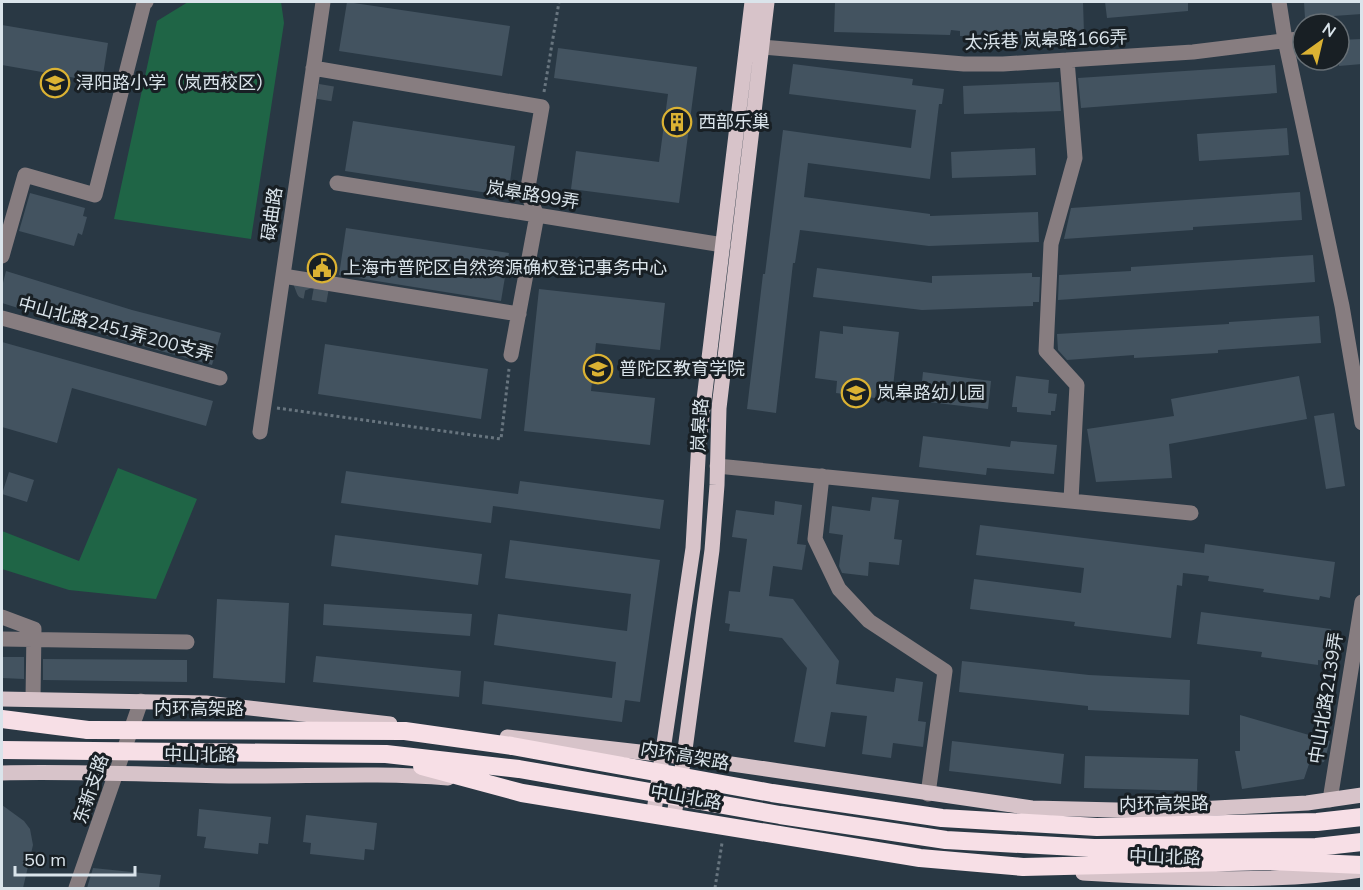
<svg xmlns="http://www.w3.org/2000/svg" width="1363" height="890" viewBox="0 0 1363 890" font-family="Mulish,'Noto Sans SC',sans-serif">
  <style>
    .green { fill: #1f6546 }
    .building { fill: #435360 }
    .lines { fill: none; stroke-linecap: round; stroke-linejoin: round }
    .minor-tunnel { stroke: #44525d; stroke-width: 15; stroke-dasharray: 15 8; stroke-linecap: butt }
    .path { stroke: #68757f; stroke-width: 3; stroke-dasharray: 3 3; stroke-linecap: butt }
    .minor { stroke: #877d80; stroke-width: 15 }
    .major { stroke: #d7c3c9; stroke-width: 15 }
    .highway { stroke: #f7dfe6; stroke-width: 18 }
    .highway-bridge { stroke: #f7dfe6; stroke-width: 18 }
    .labels { text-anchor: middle; stroke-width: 6; stroke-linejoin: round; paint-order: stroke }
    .street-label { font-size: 18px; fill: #dae4eb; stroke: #181f24 }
    .poi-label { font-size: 18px; fill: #dae4eb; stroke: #181f24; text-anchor: start }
  </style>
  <rect width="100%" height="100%" fill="#293844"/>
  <!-- green -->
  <path class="green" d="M188,2H281L284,23L251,239L114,219L157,21Z
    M118,468L197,499L156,599L69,590L2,569V531L79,561Z"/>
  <!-- building -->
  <path class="building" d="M347,2L510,26L502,76L339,51Z
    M835,2H1083L1084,33L978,36H960V31L951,30L950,35L834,32Z
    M1105,2H1188V11L1107,18Z
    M1304,2H1362V14L1305,18Z
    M2,25L108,43L103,75L77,70L76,78L2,65Z
    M1362,39V64L1339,66V40Z
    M558,48L697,67L679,203L571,189L576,151L659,162L668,94L554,78Z
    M793,64L913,79L912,85L944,89L942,104H939L930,179L808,163L804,197L930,214V216L1038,212L1039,242L929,246L800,230L795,263H793L776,413L747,409L763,274H765L783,130L911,148L916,110L789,94Z
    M1275,65L1277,93L1081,108L1078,78Z
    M1059,82L1061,111L964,114L963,86Z
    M353,121L515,146L508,196L345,171Z
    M1287,128L1289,155L1199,161L1197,134Z
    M1035,148L1036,175L952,178L951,152Z
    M1300,192L1302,220L1193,227V230L1064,239L1071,208Z
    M30,193L85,208L83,216L87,217L82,235L78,233L74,246L19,231Z
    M346,228L509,253L501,301L339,275Z
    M1313,255L1315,282L1058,300L1059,275L1131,271V267Z
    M817,268L932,283V276L1032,273V277H1040L1039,302H1033V306L922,310L813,297Z
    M6,271L132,310L221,333L212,365L124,341L2,303V287Z
    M539,289L665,303L660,350L596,343L591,391L655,398L650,445L524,431Z
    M1319,316L1321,343L1218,350V353L1134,358V355L1067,360L1058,350L1057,334L1229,324V322Z
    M843,326L899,332L893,387L877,385L875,398L836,393L837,381L815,378L820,331L843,334Z
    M2,342L213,401L206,426L72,388L57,443L2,427Z
    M325,344L488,369L481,419L318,394Z
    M923,372L991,381L988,409L920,401Z
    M1016,376L1049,380L1048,393L1057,394L1055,411H1051V415L1017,412V407H1012Z
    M1299,376L1307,419L1169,444L1172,478L1096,482L1087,429L1174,416L1171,399Z
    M1334,413L1345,486L1326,489L1314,416Z
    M923,436L1010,447L1011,441L1057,445L1054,474L987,468L986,475L919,467Z
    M346,471L518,494L520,481L664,500L660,529L493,506L491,523L341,503Z
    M9,472L34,480L27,502L2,494Z
    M872,497L899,500L894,539L902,540L899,565L869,562L868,576L842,573L839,566L843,535L829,533L832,506L870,511Z
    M775,501L802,505L797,544L806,545L802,570L773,566L769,596L793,599L839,661L836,684L894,692L896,678L923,682L918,721L926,722L923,747L893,743L891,758L862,754L867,716L831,712L825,747L794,742L807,668L782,638L729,631L730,624L725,623L729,591L740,592L747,539L732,537L736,510L774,515Z
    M980,525L1204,553L1205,544L1335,562L1330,598L1320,596L1319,600L1263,592L1264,589L1208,581L1209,576L1183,573L1182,586L1177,585L1171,638L1074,626L1075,622L970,609L974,579L1081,593L1084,568L976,555Z
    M335,535L482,554L478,585L331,566Z
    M510,540L660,560L640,702L625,700L622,722L482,704L484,681L612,698L616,662L494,645L498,614L627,631L631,594L505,578Z
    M217,599L289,603L285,683L213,678Z
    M324,604L472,614L470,636L323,625Z
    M1201,612L1331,629L1327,661L1318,660V665L1261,657L1262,652L1197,644Z
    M316,656L461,671L459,697L313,682Z
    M2,657H24V679L2,678Z
    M43,659L187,660V682L43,680Z
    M962,661L1089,675L1190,680L1189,715L1088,710V706L959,692Z
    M1240,715L1330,741L1324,762L1309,764L1304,779L1242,789L1235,751H1240Z
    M952,741L1064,754L1061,784L949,771Z
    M1085,756L1198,759L1197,791L1084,788Z
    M2,805L24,821L30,829L33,845L23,888H2Z
    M199,809L271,817L268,844L259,843L258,854L204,848L206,837L197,836Z
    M306,815L377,823L374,850L365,849L364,860L310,854L311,843L303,842Z
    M93,868L161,875L159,888H87Z"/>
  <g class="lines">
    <!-- minor-tunnel -->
    <path class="minor-tunnel" d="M324,100L329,71
      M299,278L304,291L332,296"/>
    <!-- path -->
    <path class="path" d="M544,92L559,2
      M277,408L501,439L509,369
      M715,888L722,843"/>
    <!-- minor -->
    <path class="minor" d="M1279,2L1285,40L1342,306L1362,423
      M750,46L964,64H1003L1193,52L1298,39
      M1067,60L1075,158L1051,244L1046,351L1077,385L1071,500
      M313,68L542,107L527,193L537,215L511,355
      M337,183L723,245
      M2,256L25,175L95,195L144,3L146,2
      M283,276L519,314
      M2,318L220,378
      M260,432L323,2
      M717,466L1191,513
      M822,476L815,539L839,589L869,621L945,671L928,794
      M2,617L34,629L33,699
      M2,639L187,642
      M1330,800L1362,602
      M76,888L141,701"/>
    <!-- major -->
    <path class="major" d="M2,699L206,703L390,724
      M507,737L684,757L1032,808L1160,811L1307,803L1362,795
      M2,773C78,771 153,775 229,776C302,777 375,772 448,778
      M654,811L693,548L699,441L752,2
      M674,815L684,757L712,550L717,485L719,408L767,2
      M1083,873C1174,878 1271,884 1361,870"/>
    <!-- highway -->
    <path class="highway" d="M2,719L88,730
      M1270,861L1362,865"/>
    <!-- highway-bridge -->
    <path class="highway-bridge" d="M88,730L405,731L512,746L772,793L942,818L1097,827L1317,822L1362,817
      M2,750L386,754L519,769L780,815L946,840L1094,848L1316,847L1362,842
      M422,766L522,793L920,858L1023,867L1270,861"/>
  </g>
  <!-- icons -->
  <defs>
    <g id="school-ring" transform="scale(1.5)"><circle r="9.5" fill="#181f24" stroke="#dbb233" stroke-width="1.5"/><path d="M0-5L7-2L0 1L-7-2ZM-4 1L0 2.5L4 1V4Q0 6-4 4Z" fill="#dbb233"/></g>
    <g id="building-ring" transform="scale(1.5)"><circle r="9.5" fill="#181f24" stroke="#dbb233" stroke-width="1.5"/><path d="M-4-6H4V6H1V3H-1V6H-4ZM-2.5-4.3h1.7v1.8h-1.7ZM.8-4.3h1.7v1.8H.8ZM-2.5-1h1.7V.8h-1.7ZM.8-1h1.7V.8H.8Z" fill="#dbb233"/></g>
    <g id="civic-ring" transform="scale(1.5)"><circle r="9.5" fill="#181f24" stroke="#dbb233" stroke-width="1.5"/><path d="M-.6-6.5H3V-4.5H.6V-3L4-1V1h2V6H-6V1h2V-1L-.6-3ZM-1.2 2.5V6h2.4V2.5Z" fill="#dbb233"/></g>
  </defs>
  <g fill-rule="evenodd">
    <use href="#school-ring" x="55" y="83"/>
    <use href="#building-ring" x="677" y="122"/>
    <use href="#civic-ring" x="322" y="268"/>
    <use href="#school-ring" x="598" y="369"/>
    <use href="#school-ring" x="856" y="393"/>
  </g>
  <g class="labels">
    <!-- street labels -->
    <g class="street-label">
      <text transform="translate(1046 40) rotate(-2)" y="6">太浜巷 岚皋路166弄</text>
      <text transform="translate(533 195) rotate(9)" y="6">岚皋路99弄</text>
      <text transform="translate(272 214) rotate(-82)" y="6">碌曲路</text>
      <text transform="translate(116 329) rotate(15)" y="6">中山北路2451弄200支弄</text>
      <text transform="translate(700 425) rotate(-87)" y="6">岚皋路</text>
      <text transform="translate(1326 698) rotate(-81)" y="6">中山北路2139弄</text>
      <text x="199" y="715">内环高架路</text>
      <text transform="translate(200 755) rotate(1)" y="6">中山北路</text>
      <text transform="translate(685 756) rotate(10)" y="6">内环高架路</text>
      <text transform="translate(91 789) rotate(-71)" y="6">东新支路</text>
      <text transform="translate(686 797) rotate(10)" y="6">中山北路</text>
      <text transform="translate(1164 804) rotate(-1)" y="6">内环高架路</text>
      <text transform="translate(1165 857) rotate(2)" y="6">中山北路</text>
    </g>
    <!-- poi labels -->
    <g class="poi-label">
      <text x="76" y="89">浔阳路小学（岚西校区）</text>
      <text x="698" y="128">西部乐巢</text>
      <text x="343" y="274">上海市普陀区自然资源确权登记事务中心</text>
      <text x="619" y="375">普陀区教育学院</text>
      <text x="877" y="399">岚皋路幼儿园</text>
    </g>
  </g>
  <!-- border -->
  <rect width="1363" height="890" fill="none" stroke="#dae4eb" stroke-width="6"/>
  <!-- north arrow -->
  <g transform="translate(1321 42) rotate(34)"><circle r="28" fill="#181f24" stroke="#666e74" stroke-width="1.5"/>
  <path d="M0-4.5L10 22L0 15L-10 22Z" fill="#dbb233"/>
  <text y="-9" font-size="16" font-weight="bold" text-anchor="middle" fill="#dae4eb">N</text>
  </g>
  <!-- scale -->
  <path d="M15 866v9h120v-9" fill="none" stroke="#dae4eb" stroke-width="3"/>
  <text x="24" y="866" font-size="18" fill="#dae4eb" stroke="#181f24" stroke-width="4.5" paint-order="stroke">50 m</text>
</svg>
